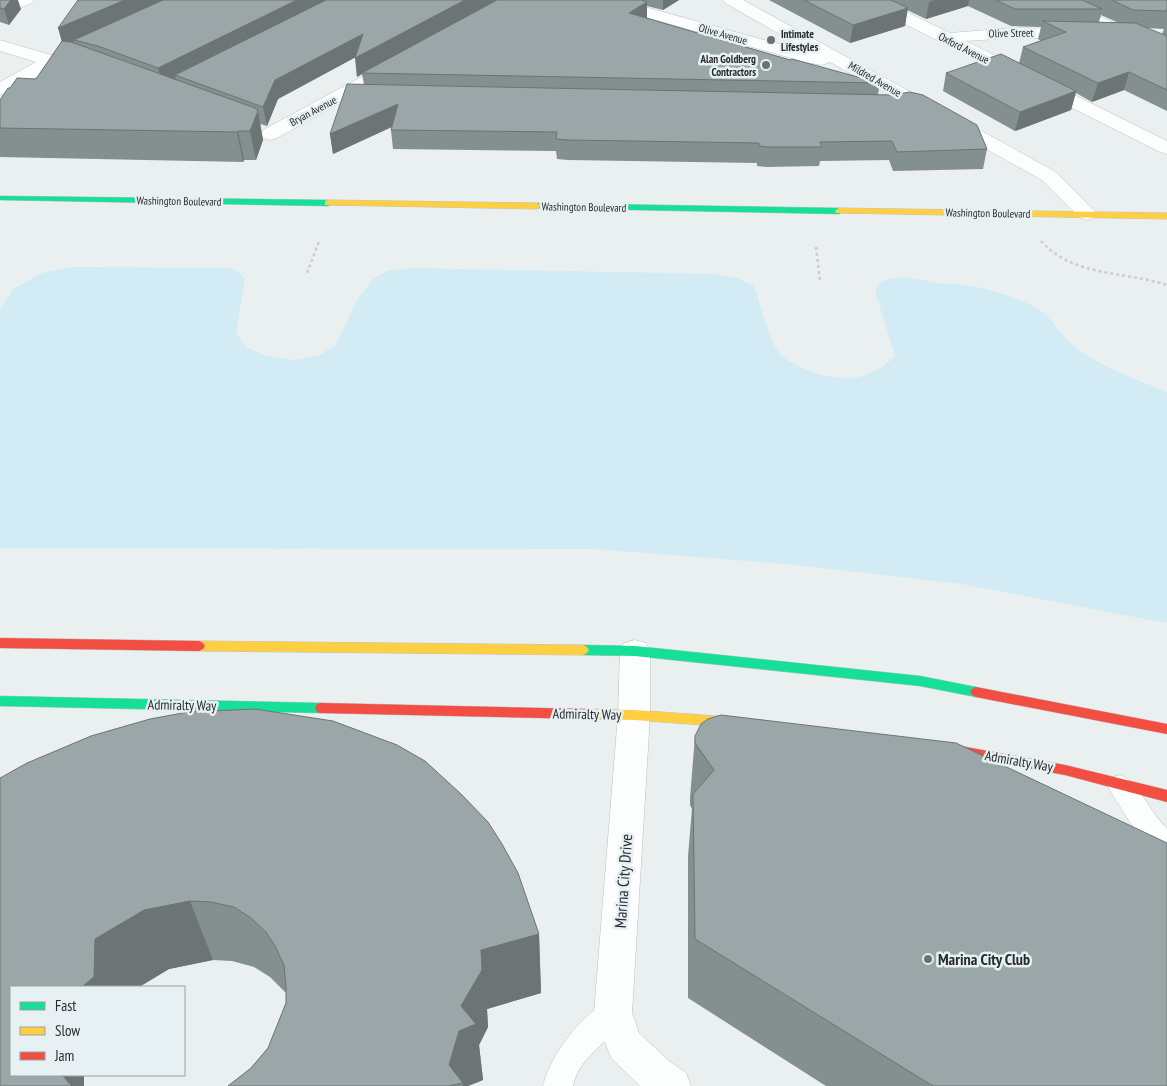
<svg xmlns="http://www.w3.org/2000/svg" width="1167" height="1086" viewBox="0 0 1167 1086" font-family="'PT Sans Narrow',sans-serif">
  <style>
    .green { fill: #d2ebf4 }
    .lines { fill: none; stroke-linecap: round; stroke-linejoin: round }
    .lane-casing { stroke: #bec1c2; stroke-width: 1 }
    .street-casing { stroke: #bec1c2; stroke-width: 1 }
    .fast-casing { stroke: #bec1c2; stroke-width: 1 }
    .slow-casing { stroke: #bec1c2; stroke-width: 1 }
    .jam-casing { stroke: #bec1c2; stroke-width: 1 }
    .path { stroke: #cbcdce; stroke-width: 2.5; stroke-dasharray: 3 3; stroke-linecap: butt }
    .lane { fill: #fcfdfd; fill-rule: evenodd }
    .street { fill: #fcfdfd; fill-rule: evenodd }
    .fast { fill: #16e098; fill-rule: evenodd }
    .slow { fill: #ffcf43; fill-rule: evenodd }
    .jam { fill: #f24e42; fill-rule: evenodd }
    .wall { fill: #848f90; fill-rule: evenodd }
    .shaded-wall { fill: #6c7475 }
    .building { fill: #9aa6a7; stroke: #6c7475 }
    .poi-dot { fill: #6c7071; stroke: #e7f0f3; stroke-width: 2 }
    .labels { text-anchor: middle; stroke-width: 5; stroke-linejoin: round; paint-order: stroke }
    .far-street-label { font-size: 11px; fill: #282b2d; stroke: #e7f0f3 }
    .far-poi-label { font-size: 11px; font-weight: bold; fill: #282b2d; stroke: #e7f0f3; text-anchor: start }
    .street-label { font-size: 14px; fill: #282b2d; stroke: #e7f0f3 }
    .near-street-label { font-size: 16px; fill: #282b2d; stroke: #e7f0f3 }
    .near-poi-label { font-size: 16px; font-weight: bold; fill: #282b2d; stroke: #e7f0f3; text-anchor: start }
  </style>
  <rect width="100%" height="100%" fill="#eaeff0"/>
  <!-- green -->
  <path class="green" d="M71,267L231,268L240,273L245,279L236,333L246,347L266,356L293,360L320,355L336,345L357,300L374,278L388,271L410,268L714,274L737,278L754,286C761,306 766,330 776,348C786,368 838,383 859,377C874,373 884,367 895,356L875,291L881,282C903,272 922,281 944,284C949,285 954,283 959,284C982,287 1018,297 1038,309C1054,319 1060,336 1075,347C1102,368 1136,379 1167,392V623L962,584L787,564L594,549L0,548V310L13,289L42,273Z"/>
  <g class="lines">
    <!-- lane casing -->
    <g class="lane-casing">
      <path id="lane" d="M17,0H34L32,3L0,16V7Z
        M1048,0H1064L1167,47V56L1050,3Z
        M1120,775C1139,781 1150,814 1167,828V854C1140,845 1126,815 1111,792L1107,785L1111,778Z
        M613,999L623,1003L627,1013C615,1041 579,1054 573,1086H543C550,1055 583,1011 613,999Z"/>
    </g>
    <!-- street casing -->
    <g class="street-casing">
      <path id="street" d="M594,0H620L815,54L725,3L723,0H743L1056,172L1097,214L1094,218L1087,220L1080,218L1042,180L830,62L822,65L805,62L596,3Z
        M861,0H882L950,33L1012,28L1083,29L1085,33L1083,37L1077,38H1012L966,41L1167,141V154L1160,152L863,3Z
        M0,40L51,55L75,44L81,43L87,44L90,48L87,52L0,95V82L36,62L0,51Z
        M397,60L403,61L406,65L403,69L277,138L270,140L263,138L261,134L263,130L391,61Z
        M635,640L646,643L650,651V715L632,1013L639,1033L669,1061L686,1073L691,1086H640L611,1058L594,1013L618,715L620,651L624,643Z"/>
    </g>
    <!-- fast casing -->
    <g class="fast-casing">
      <path id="fast" d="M0,196L328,200L332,203L328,206L0,200Z
        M537,203L839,208L843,211L839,214L534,208L533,206Z
        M583,645L635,646L920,676L976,687L980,689L982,692L980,695L976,697L920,686L635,656L583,655L579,653L577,650L579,647Z
        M0,696L321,703L325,704L327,708L325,712L321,713L0,706Z"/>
    </g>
    <!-- slow casing -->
    <g class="slow-casing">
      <path id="slow" d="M328,200L537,203L541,206L537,209L325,205V201Z
        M839,208L1167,213V219L836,213L835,211Z
        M199,641L583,645L587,647L589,650L587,653L583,655L199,651L195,649L193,646L195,643Z
        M585,709L634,710L743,718L748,719L749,723L748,727L743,728L634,720L585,719L581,718L579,714L581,710Z"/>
    </g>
    <!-- jam casing -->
    <g class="jam-casing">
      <path id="jam" d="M0,638L199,641L203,643L205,646L203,649L199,651L0,648Z
        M976,687L1167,724V734L976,697L972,695L970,692L972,689Z
        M321,703L585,709L589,710L591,714L589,718L585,719L321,713L317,712L315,708L317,704Z
        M944,743L1065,765L1167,790V802L1065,775L944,753L939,752L937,748L939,744Z"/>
    </g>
    <!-- path -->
    <path class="path" d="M1041,241C1073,277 1124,271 1167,285
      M816,247L820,281
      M307,273L320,239"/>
    <!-- lane -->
    <use href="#lane" class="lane"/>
    <!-- street -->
    <use href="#street" class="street"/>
    <!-- fast -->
    <use href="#fast" class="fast"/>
    <!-- slow -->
    <use href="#slow" class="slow"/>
    <!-- jam -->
    <use href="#jam" class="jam"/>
  </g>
  <!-- wall -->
  <path class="wall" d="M0,0L21,9L9,25L0,22Z
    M78,0H679L663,10L647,6V18L790,60L880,83L878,95L987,149L983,169L893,171L889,160L820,161L819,166L766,167L757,166V163L568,160L557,159L556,151L393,149L391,130L392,127L333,154L330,134L364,85L362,74L357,77L356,57L278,99L267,126L260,124L263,140L256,160H244L243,162L0,157V100L10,88L36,79L62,41Z
    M769,0H1167V111L1124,90L1092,102L1076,93L1071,110L1015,131L943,91L946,73L1019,63L1023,47L1041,41L1038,39L1041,27L1011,26L968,6L926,19L907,10L905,26L850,43ZM1101,15L1119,23L1099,22ZM1146,28L1164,29L1162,34Z
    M695,736L1167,1086H826L688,998V856L692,809L690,805V798Z
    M0,778L539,934L541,993L487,1009L488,1027L479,1045L483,1080L468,1086H228L251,1068L268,1048L286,1003V993L270,977L254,967L232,961L213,960L169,969L139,987H11V1075H84V1086H0Z"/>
  <!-- shaded-wall -->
  <path class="shaded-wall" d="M0,0H18L21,9L9,25L4,9Z
    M125,0H170L74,40V42L63,46L58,28Z
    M297,0H335L175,75L176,80L162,87L158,68Z
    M465,0H498L362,73V74L357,77L355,58Z
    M663,0H679L663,10Z
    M934,0H969L968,6L926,19L929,2Z
    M647,2V19L629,13Z
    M908,8L905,26L850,43L853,25Z
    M363,34L365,52L278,99L267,126L263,107L275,80Z
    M1129,72L1124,90L1092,102L1098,83Z
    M1076,91L1071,110L1015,131L1020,112Z
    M398,104L400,123L333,154L330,134Z
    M258,111L263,140L256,160L250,131Z
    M238,131L244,160L243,162L237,132Z
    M190,901L213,960L169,969L139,987H81L95,939L144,910Z
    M539,934L541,993L487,1009L488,1027L479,1045L483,1080L468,1086H463V1083L449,1065L461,1006L481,950Z
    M62,1075H84V1086H68Z"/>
  <!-- building -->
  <path class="building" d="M0,0H11L4,9L0,8Z
    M78,0H125L58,28Z
    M163,0H297L158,68L98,46L74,40Z
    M326,0H465L355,58L363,34L275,80L263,107L175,75Z
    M497,0H641L647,2L629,13L790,60L792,59L880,83L362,73Z
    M804,0H891L908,8L853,25Z
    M996,0H1082L1102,9H1015Z
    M1112,0H1167V11L1133,10Z
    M1042,21L1135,23L1167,36V90L1129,72L1098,83L1023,47L1066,32Z
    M62,41L71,42L255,108L258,111L250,131H238L237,132L0,128V100L8,88H10L17,78L36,79Z
    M1001,54L1076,91L1020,112L946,73Z
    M347,84L892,95L910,92L923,95L977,125L987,149L897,152L892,141L820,142L822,147H768L759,146V143L568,140L556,139L557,132L391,130L398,104L330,134Z
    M255,709L333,721L397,745L425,761L461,794L488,822L502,844L518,873L539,934L481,950L482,970L461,1006L476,1024L459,1031L449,1065L463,1083L448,1086H228L251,1068L268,1048L286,1003V987L284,965L275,946L266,932L251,918L234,907L211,902L190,901L144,910L95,939L94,977L83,986L81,987H11V1075H62L72,1086H0V778L27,763L91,736L150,719L188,712Z
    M721,715L956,743L1167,843V1086H933L695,939L693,794L714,770L695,743V736L701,724L708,719Z"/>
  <!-- markers -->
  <g class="poi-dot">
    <circle cx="771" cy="40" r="5"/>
    <circle cx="766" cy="65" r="5"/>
    <circle cx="928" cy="959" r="5"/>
  </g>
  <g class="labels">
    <!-- far-street labels -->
    <g class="far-street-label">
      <text transform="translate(1011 33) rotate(-1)" y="4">Olive Street</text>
      <text transform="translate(723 34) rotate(16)" y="4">Olive Avenue</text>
      <text transform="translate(964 48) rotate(27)" y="4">Oxford Avenue</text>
      <text transform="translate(875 79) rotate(30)" y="4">Mildred Avenue</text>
      <text transform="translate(313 111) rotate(-28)" y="4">Bryan Avenue</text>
      <text transform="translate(179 201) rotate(1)" y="4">Washington Boulevard</text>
      <text transform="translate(584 207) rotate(1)" y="4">Washington Boulevard</text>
      <text transform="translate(988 213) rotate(1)" y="4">Washington Boulevard</text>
    </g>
    <!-- far-poi labels -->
    <g class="far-poi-label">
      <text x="781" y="38">Intimate<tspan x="781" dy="13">Lifestyles</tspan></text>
      <text x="756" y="63" text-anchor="end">Alan Goldberg<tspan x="756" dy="13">Contractors</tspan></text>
    </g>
    <!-- street labels -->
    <g class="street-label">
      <text transform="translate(182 705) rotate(1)" y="5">Admiralty Way</text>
      <text transform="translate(587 714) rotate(1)" y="5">Admiralty Way</text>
      <text transform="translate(1019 761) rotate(10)" y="5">Admiralty Way</text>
    </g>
    <!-- near-street labels -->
    <g class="near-street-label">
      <text transform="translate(623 881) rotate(-86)" y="6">Marina City Drive</text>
    </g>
    <!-- near-poi labels -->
    <g class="near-poi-label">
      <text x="938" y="965">Marina City Club</text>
    </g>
  </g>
  <!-- legend -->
  <rect x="10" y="986" width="175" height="90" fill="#e7f0f3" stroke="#9ba1a4"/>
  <rect x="20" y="1002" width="25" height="8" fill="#16e098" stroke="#9ba1a4"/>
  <text x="55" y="1011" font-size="15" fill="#282b2d">Fast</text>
  <rect x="20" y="1027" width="25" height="8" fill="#ffcf43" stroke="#9ba1a4"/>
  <text x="55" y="1036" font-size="15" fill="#282b2d">Slow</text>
  <rect x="20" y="1052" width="25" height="8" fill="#f24e42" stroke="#9ba1a4"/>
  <text x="55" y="1061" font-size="15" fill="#282b2d">Jam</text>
</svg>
